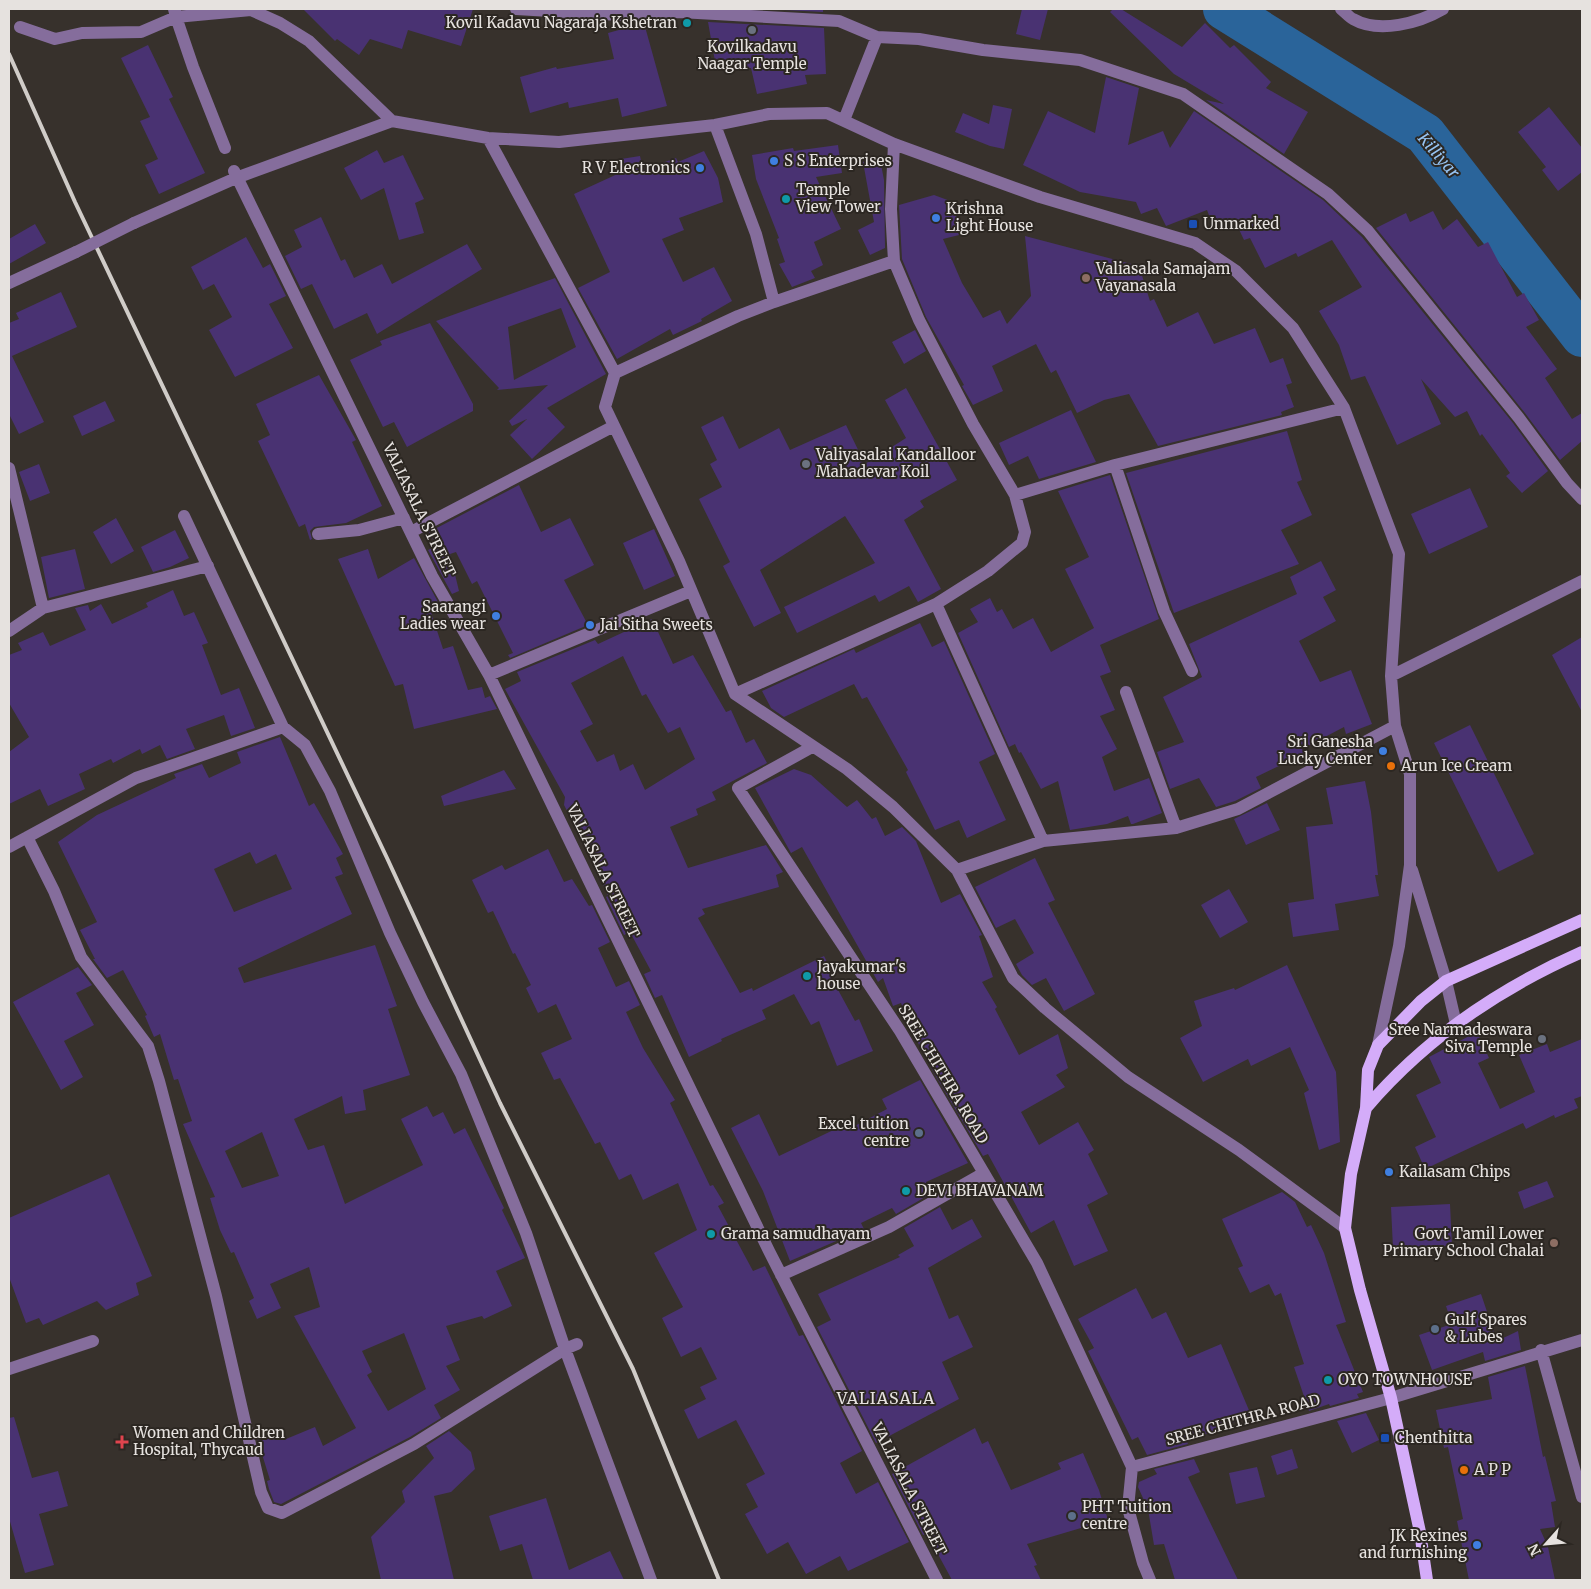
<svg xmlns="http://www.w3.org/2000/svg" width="1591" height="1589" viewBox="0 0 1591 1589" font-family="Merriweather,serif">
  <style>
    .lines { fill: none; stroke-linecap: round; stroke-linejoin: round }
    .river { stroke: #2a649a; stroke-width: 42 }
    .building { fill: #493272; fill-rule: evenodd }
    .minor { stroke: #856d9c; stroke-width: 12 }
    .major { stroke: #d4acf9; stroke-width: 12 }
    .rail { stroke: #d0ccc8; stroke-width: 4 }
    .minor-bridge { stroke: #856d9c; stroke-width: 12 }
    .culture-dot { fill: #0f9aa8; stroke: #2c2722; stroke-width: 2 }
    .worship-dot { fill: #6b7280; stroke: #2c2722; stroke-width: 2 }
    .shop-dot { fill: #3f7fe0; stroke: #2c2722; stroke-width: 2 }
    .transit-dot { fill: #1a4fb4; stroke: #2c2722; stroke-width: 2 }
    .education-dot { fill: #8d6e63; stroke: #2c2722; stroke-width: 2 }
    .food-dot { fill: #e8710a; stroke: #2c2722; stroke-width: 2 }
    .service-dot { fill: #5c6f8a; stroke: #2c2722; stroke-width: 2 }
    .health-dot { fill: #e0444e; stroke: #2c2722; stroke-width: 2 }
    .labels { text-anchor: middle; stroke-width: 4; stroke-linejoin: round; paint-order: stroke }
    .poi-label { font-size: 15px; fill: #e6e2df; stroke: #2c2722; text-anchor: start }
    .street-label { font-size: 15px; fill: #e6e2df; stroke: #2c2722 }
    .water-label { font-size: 16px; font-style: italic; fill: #96c3f1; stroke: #2c2722 }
    .neighbourhood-label { font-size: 16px; letter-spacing: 1px; fill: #e6e2df; stroke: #2c2722 }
  </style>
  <rect width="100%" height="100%" fill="#37312c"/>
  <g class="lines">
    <!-- river -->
    <path class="river" d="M1224,9L1425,134L1582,336"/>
  </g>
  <!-- building -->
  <path class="building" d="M303,9H473L461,46L408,30L402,49L370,39L359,55L337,39L335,41Z
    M766,9H823V12Z
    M1022,9H1048L1040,40L1016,34Z
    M1113,9H1121L1182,47L1205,23L1230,48L1234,45L1271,82L1266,88L1308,112L1284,154L1206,100L1224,104L1174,74L1110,12Z
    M708,22L824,28L826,74L805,75L807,84L757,94L751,68H743V62L716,67Z
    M644,23L667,106L622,117L618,98L569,108L568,102L530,113L520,77L556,67L557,69L614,59L608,33Z
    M148,45L173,97L169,99L205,173L159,194L145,165L158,159L140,121L150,117L121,58Z
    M1106,77L1139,88L1128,145L1163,131L1170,148L1194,111L1323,200L1362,237L1513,423L1548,471L1522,493L1506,476L1510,473L1482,434L1480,436L1467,411L1455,417L1421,379L1441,424L1397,445L1365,376L1351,380L1339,345L1319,311L1362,287L1332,240L1298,257L1296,253L1265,268L1250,238L1244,240L1236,223L1215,231L1207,210L1166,226L1157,208L1141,214L1136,202L1080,192L1023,165L1048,111L1095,133Z
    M993,105L1012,109L1004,149L990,146L955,132L963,113L989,124Z
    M1549,107L1582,148V172L1558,191L1542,170L1546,167L1518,132Z
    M838,145L842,173L816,177L841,229L814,242L823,265L811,271L815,278L792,287L779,264L785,262L777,239L779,238L756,179L752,155L793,148L794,151Z
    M377,150L384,163L403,155L424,199L415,203L424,233L399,240L384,188L361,200L344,168Z
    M704,151L718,178L723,202L679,218L684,230L662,239L683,282L714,267L732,301L701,319L702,321L673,335L670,329L617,359L578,288L610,272L574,194L624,171L621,159L640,156L643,170L676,158L678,162Z
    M880,159L884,180L885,248L870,255L858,230L874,222L863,162Z
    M934,195L953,202L963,234L943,239L962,283L983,318L1000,310L1007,324L1031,296L1025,236L1139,266L1150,301L1154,299L1167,327L1198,312L1214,344L1255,328L1270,363L1283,358L1292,383L1286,385L1294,407L1281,412L1282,415L1158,446L1129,394L1104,400L1077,413L1056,370L1051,373L1036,344L992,366L1003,391L973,405L962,386L964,385L926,317L902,259L899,205Z
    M1433,211L1443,230L1457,219L1478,247L1488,242L1517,297L1524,293L1539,320L1526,327L1557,369L1545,378L1572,419L1582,413V441L1560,460L1525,413L1376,228L1406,213L1410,222Z
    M321,217L341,261L345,259L354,278L382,264L392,284L467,244L482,269L377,334L367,313L334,329L312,284L301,289L285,256L302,247L294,230Z
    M35,224L46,243L9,264V239Z
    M246,237L263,268L270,264L286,296L269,304L293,348L235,377L209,330L232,317L214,284L203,290L191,267Z
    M555,278L606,374L547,408L565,427L532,459L510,435L527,419L512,426L509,421L548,385L497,390L499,388L436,321ZM561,308L576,347L514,380L508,327Z
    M61,292L77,327L12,356L44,422L19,434L9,414V323L19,319L16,313Z
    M430,323L473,404V411L407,447L394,422L383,427L350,360L382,345L380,341Z
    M915,330L926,351L904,364L892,342Z
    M319,375L356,440L352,442L382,506L346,523L314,527L310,531L312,539L310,540L305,524L299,527L258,441L270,435L256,404Z
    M906,388L957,480L920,501L924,507L904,520L941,589L918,602L909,586L879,602L875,595L797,633L784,607L875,563L845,516L760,570L781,613L754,627L723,566L730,562L699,499L722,487L710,464L717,460L701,427L723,416L739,449L779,428L790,450L846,425L865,464L906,438L885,400Z
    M105,401L115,421L82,436L73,416Z
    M1071,410L1096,462L1039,479L1028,456L1009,465L999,443Z
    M1287,431L1302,480L1297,482L1312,515L1281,530L1299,564L1174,613L1126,473Z
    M39,464L50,493L30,501L19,472Z
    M1110,475L1159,619L1100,645L1111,672L1100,676L1115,710L1100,716L1117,749L1102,757L1114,791L1149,778L1162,813L1133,824H1131L1128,816L1107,824L1070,830L1058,781L1041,789L1021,752L1019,753L1015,744L1009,747L958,633L978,622L970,609L990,598L997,612L1002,609L1013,629L1033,618L1051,652L1094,628L1065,569L1089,557L1058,491Z
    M519,485L541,532L570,518L594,565L564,580L588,625L510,658L508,655L513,653L477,581L472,584L456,552L450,554L459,591L452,594L428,550L437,546L429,532Z
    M1470,488L1488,527L1429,554L1411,514Z
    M116,518L134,551L111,564L93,532Z
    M654,529L675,576L644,590L623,543Z
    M175,530L189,558L170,567L153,572L141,547Z
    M75,549L85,589L49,598L41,557Z
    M368,549L378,579L414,558L438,602L429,606L443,649L453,646L468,690L482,687L485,698L490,696L497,709L414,729L403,684L395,686L338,559Z
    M1321,561L1336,590L1323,597L1336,621L1299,641L1320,682L1351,670L1372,724L1346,734L1344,727L1302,749L1304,754L1256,777L1261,788L1235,801L1216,807L1199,778L1170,789L1157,752L1184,742L1163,697L1202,677L1189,644L1297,594L1290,577Z
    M173,590L184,616L194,612L208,643L202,645L221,695L239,688L255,728L231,736L224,715L186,729L195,749L167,759L160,745L142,754L140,749L113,763L111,759L79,774L85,789L48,806L40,789L9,804V752L29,737L9,703V655L22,650L18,643L43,632L50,646L86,630L75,608L88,605L90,611L101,604L112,624L148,607L146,603Z
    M652,619L673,664L693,655L726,712L731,710L746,743L754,739L767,763L712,792L716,800L696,809L698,815L670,827L688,868L766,845L783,872L776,875L779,887L702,909L705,914L698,918L740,993L752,988L753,991L824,956L834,976L831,977L855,1021L859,1019L873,1051L837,1066L819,1021L811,1025L794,994L762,1010L766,1019L721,1039L722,1041L689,1057L662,995L655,998L644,974L651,971L630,932L624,935L606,897L608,896L582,833L579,834L564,805L565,797L505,689L521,681L517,672L595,640L598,644ZM623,656L642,696L646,694L668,733L680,727L695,759L645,790L633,764L620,771L614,754L597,762L580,731L593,724L571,683Z
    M920,623L932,647L944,641L995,754L979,762L1006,820L967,838L959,820L935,830L906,772L908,770L867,697L862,699L854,684L784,717L771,708L762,691L854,649L856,653Z
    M1582,637V712L1552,655Z
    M1470,725L1534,854L1498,872L1434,743Z
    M280,737L309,806L314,803L343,854L336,858L343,874L335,877L352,914L238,968L244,983L375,945L397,1006L388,1009L410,1075L363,1090L366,1110L345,1114L342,1096L294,1119L308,1150L324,1145L345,1204L423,1165L401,1119L427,1106L433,1117L443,1112L454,1134L465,1128L504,1208L502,1210L525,1258L496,1271L512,1306L484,1319L482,1316L446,1326L460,1360L446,1366L460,1390L434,1405L441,1418L410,1437L281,1504L274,1502L269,1489L267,1481L270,1480L257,1438L282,1428L286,1439L315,1427L323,1446L356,1428L294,1316L320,1307L309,1267L270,1284L281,1308L257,1319L249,1301L254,1298L234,1252L231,1253L220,1230L210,1198L215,1197L183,1124L192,1121L178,1079L174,1080L160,1034L154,1037L145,1016L147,1015L123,970L107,978L93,959H95L80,930L97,922L58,842L97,815L176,778L174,774L202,764L209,778L241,763L237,752ZM250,852L256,864L276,854L292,889L234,912L214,869ZM262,1132L279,1176L242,1188L225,1151ZM404,1333L426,1389L388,1411L367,1375L372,1372L362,1351Z
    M794,769L811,775L847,807L857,800L872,819L876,817L885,836L902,827L916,841L941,903L960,894L982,935L979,936L993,977L982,982L997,1007L995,1009L1019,1055L1058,1034L1068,1068L1056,1075L1065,1087L1021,1112L1039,1145L1078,1122L1094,1150L1088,1154L1108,1194L1087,1205L1108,1251L1074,1266L1054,1220L1031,1233L988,1154L983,1156L934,1073L914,1035L915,1034L901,1003L893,1006L883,978L878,982L802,847L791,853L755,788Z
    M504,770L516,789L444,806L441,796Z
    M1365,781L1371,812L1378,875H1375L1379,896L1335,904L1339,930L1293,937L1288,903L1314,899L1306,827L1333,824L1326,788Z
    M1267,803L1280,830L1246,845L1234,819Z
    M548,849L564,882L572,879L589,906L592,905L610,942L598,948L616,987L629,981L640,1005L626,1012L643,1048L675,1100L670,1103L710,1186L713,1185L724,1203L718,1206L753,1271L765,1266L799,1336L803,1335L862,1451L840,1463L856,1494L878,1482L909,1542L848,1571L840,1556L806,1574L788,1542L767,1554L745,1514L758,1507L746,1484L765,1474L736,1420L698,1439L684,1410L706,1399L700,1387L717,1379L701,1347L681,1357L662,1318L683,1307L654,1253L697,1230L678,1183L643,1200L631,1174L619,1180L600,1142L595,1144L560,1078L554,1080L541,1053L572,1039L556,1004L538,1013L526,988L531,985L515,953L513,954L493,911L488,913L472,880L502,865L505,870Z
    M1035,858L1055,900L1048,903L1095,994L1064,1011L1046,978L1032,985L1022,975L1016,964L1034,953L1015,919L996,928L975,887Z
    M1229,889L1248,922L1220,938L1201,905Z
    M1287,965L1336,1072L1340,1142L1319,1150L1304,1093L1309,1090L1290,1047L1251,1066L1248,1059L1203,1082L1180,1038L1202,1026L1194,1001L1234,988L1235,990Z
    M78,967L92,985L76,993L94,1025L64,1041L83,1077L61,1090L13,1002Z
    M1477,1032L1489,1058L1478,1063L1500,1109L1535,1092L1519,1055L1547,1044L1550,1052L1582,1039V1096L1574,1099L1578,1108L1555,1118L1554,1115L1526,1129L1523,1123L1425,1169L1415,1147L1436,1137L1416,1095L1441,1083L1429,1057Z
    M920,1080L968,1163L926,1182L932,1193L896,1214L892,1208L861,1223L864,1229L790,1261L763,1191L731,1128L759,1114L779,1156L846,1124L849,1129L887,1109L882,1099Z
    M109,1174L152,1276L136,1283L139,1295L106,1310L97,1301L43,1325L39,1318L26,1323L9,1277V1218Z
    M1547,1181L1554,1197L1524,1209L1518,1192Z
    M1282,1192L1295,1202L1307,1227L1311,1225L1324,1253L1346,1322L1336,1325L1363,1392L1357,1394L1359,1398L1330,1406L1329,1404L1309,1411L1294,1367L1304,1364L1281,1293L1275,1296L1269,1284L1250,1293L1238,1268L1243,1266L1222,1219Z
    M1450,1204L1452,1246L1393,1248L1391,1207Z
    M940,1207L952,1230L972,1219L982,1237L928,1268L949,1319L958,1315L973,1347L942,1362L959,1399L876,1443L817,1327L831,1320L818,1294L900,1257L898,1255L914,1246L904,1228Z
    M1136,1288L1152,1319L1166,1312L1188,1358L1221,1344L1251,1415L1187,1442L1188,1444L1147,1455L1138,1437L1132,1440L1088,1351L1094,1348L1078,1319Z
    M1481,1294L1497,1341L1518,1331L1521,1350L1485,1361L1483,1352L1432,1370L1419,1335L1452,1324L1446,1306Z
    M1525,1366L1543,1457L1545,1456L1556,1501L1551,1502L1555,1527L1540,1529L1548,1547L1555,1580H1469L1457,1521L1463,1519L1448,1447L1444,1448L1436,1410L1492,1399L1488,1377Z
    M1366,1413L1379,1440L1352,1453L1337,1421Z
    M14,1417L32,1478L58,1471L68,1506L39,1514L54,1565L25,1573L9,1518V1418Z
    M975,1428L982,1444L988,1441L1011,1490L1061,1469L1058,1463L1083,1453L1099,1490L1108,1520L1027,1544L1037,1565L1034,1566L1041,1580H952L927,1534L923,1535L892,1474Z
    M449,1431L471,1452L475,1469L451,1492L434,1496L454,1580H381L371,1537L405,1502L402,1491L434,1458L426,1446Z
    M1292,1449L1298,1468L1277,1475L1271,1456Z
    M1194,1459L1200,1472L1188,1477L1238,1580H1175L1164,1544L1154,1545L1148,1509L1138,1487L1139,1482L1157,1474L1154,1469Z
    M1257,1467L1265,1497L1236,1504L1229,1473Z
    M546,1498L569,1570L610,1551L624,1580H533L522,1544L500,1551L489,1516Z"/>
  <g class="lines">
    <!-- minor -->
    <path class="minor" d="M174,9L176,17L251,10L280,23L309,41L392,121
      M516,9L619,15L680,12L839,21L877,37
      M1341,9C1345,12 1349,17 1353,19C1379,34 1419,23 1443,9
      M20,27L55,39L82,33L141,32L176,17L193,67L225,148
      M844,120L877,37L919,39L983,50L1080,60L1183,94L1328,194L1368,231L1519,418L1567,483L1582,499
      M488,138L615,373L605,407L679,561L735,694L847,769L893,807L957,870L1043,841L1176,828L1238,809L1395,726
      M894,144L891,209L894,261L919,320L973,424L1015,495L1025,532L1022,543L988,571L936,604
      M234,171L432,576L489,675L769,1251L937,1580
      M134,223L236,178L392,121L488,138L559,142L715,125L769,114L827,113L894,144L1040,197L1195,243L1236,271L1293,328L1344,408L1399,554L1391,676L1395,726L1410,774V865L1399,946L1378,1045
      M9,283L76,252
      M774,302L894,261
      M615,373L738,316L774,302L756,234L715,125
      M1115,465L1164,611L1192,671
      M9,468L43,608L208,566
      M1015,495L1115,465L1344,408
      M184,516L283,727L305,745L330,791L390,933L423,1002L461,1074L526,1233L565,1349L651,1580
      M411,532L614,426
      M318,534L359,530L404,518
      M9,631L43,608
      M489,675L691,591
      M1391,676L1582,581
      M1126,692L1176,828
      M735,694L936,604L1043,841
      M812,747L738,788L900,1031L1037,1263L1132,1467L1128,1508L1143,1563L1150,1580
      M27,837L54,891L81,957L148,1046L159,1081L216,1296L261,1492L268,1508L282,1513L414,1444L565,1349L577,1344
      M9,847L136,778L283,727
      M957,870L1013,978L1045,1008L1128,1077L1239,1150L1345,1228
      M1412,870L1446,981L1456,1024
      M781,1275L889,1227L984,1173
      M1541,1350L1582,1497
      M9,1369L93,1341
      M1132,1467L1391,1398L1582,1340"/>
    <!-- major -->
    <path class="major" d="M1366,1108C1424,1040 1500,988 1582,952
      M1427,1580L1420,1532L1391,1398L1360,1290L1345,1228L1351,1174L1366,1108L1368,1070L1378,1045L1421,1001L1446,981L1582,920"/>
    <!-- rail -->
    <path class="rail" d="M9,54L75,202L387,858L500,1103L633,1369L719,1580"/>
    <!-- minor-bridge -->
    <path class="minor-bridge" d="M76,252L134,223"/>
  </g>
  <!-- markers -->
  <g class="culture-dot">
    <circle cx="687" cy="23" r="5"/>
    <circle cx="786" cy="199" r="5"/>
    <circle cx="807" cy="976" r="5"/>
    <circle cx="906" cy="1191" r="5"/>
    <circle cx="711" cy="1234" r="5"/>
    <circle cx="1328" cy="1380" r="5"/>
  </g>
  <g class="worship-dot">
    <circle cx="752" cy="30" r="5"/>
    <circle cx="806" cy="464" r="5"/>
    <circle cx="1542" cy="1039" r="5"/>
  </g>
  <g class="shop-dot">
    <circle cx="774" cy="161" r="5"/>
    <circle cx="700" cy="168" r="5"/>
    <circle cx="936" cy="218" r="5"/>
    <circle cx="496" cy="616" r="5"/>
    <circle cx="590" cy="625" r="5"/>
    <circle cx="1383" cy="751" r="5"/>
    <circle cx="1389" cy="1172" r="5"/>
    <circle cx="1477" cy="1545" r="5"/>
  </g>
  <g class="transit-dot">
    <rect x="1188" y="219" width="10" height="10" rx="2.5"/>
    <rect x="1380" y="1433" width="10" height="10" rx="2.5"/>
  </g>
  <g class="education-dot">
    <circle cx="1086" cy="278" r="5"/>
    <circle cx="1554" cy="1243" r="5"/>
  </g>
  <g class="food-dot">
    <circle cx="1391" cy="766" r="5"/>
    <circle cx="1464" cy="1470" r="5"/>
  </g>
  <g class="service-dot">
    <circle cx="919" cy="1133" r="5"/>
    <circle cx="1435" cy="1329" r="5"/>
    <circle cx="1072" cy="1516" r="5"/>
  </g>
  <path class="health-dot" d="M119.5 1434.5h5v5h5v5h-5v5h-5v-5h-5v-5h5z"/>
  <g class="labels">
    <!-- poi labels -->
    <g class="poi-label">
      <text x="677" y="28" text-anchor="end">Kovil Kadavu Nagaraja Kshetran</text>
      <text x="752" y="52" text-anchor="middle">Kovilkadavu<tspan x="752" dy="17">Naagar Temple</tspan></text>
      <text x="784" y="166">S S Enterprises</text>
      <text x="690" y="173" text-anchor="end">R V Electronics</text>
      <text x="796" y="195">Temple<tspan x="796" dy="17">View Tower</tspan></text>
      <text x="946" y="214">Krishna<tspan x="946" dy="17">Light House</tspan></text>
      <text x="1203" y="229">Unmarked</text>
      <text x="1096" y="274">Valiasala Samajam<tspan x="1096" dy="17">Vayanasala</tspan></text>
      <text x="816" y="460">Valiyasalai Kandalloor<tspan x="816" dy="17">Mahadevar Koil</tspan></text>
      <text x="486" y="612" text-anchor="end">Saarangi<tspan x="486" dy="17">Ladies wear</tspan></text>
      <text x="600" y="630">Jai Sitha Sweets</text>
      <text x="1373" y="747" text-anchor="end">Sri Ganesha<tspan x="1373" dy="17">Lucky Center</tspan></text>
      <text x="1401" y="771">Arun Ice Cream</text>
      <text x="817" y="972">Jayakumar's<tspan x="817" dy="17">house</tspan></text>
      <text x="1532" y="1035" text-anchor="end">Sree Narmadeswara<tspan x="1532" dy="17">Siva Temple</tspan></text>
      <text x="909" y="1129" text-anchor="end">Excel tuition<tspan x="909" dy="17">centre</tspan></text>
      <text x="1399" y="1177">Kailasam Chips</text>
      <text x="916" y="1196">DEVI BHAVANAM</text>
      <text x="721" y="1239">Grama samudhayam</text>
      <text x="1544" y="1239" text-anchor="end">Govt Tamil Lower<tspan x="1544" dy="17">Primary School Chalai</tspan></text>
      <text x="1445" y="1325">Gulf Spares<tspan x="1445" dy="17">&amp; Lubes</tspan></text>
      <text x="1338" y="1385">OYO TOWNHOUSE</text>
      <text x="133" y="1438">Women and Children<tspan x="133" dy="17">Hospital, Thycaud</tspan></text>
      <text x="1395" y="1443">Chenthitta</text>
      <text x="1474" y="1475">A P P</text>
      <text x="1082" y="1512">PHT Tuition<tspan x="1082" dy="17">centre</tspan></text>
      <text x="1467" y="1541" text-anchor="end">JK Rexines<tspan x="1467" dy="17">and furnishing</tspan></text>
    </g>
    <!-- street labels -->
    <g class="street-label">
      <text transform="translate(419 510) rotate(64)" y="5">VALIASALA STREET</text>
      <text transform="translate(603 871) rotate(64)" y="5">VALIASALA STREET</text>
      <text transform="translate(943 1074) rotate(59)" y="5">SREE CHITHRA ROAD</text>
      <text transform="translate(1243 1420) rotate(-15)" y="5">SREE CHITHRA ROAD</text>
      <text transform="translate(909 1489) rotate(63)" y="5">VALIASALA STREET</text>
    </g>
    <!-- water labels -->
    <g class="water-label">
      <text transform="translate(1439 155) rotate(49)" y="6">Killiyar</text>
    </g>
    <!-- neighbourhood labels -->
    <g class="neighbourhood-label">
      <text x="886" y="1404">VALIASALA</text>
    </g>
  </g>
  <!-- border -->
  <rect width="1591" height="1589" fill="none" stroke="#e6e2df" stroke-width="20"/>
  <!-- north arrow -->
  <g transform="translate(1546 1544) rotate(243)" stroke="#2c2722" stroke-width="4" paint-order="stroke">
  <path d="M0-4L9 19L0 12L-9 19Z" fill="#e6e2df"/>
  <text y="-8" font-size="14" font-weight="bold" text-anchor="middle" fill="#e6e2df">N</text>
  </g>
</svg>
